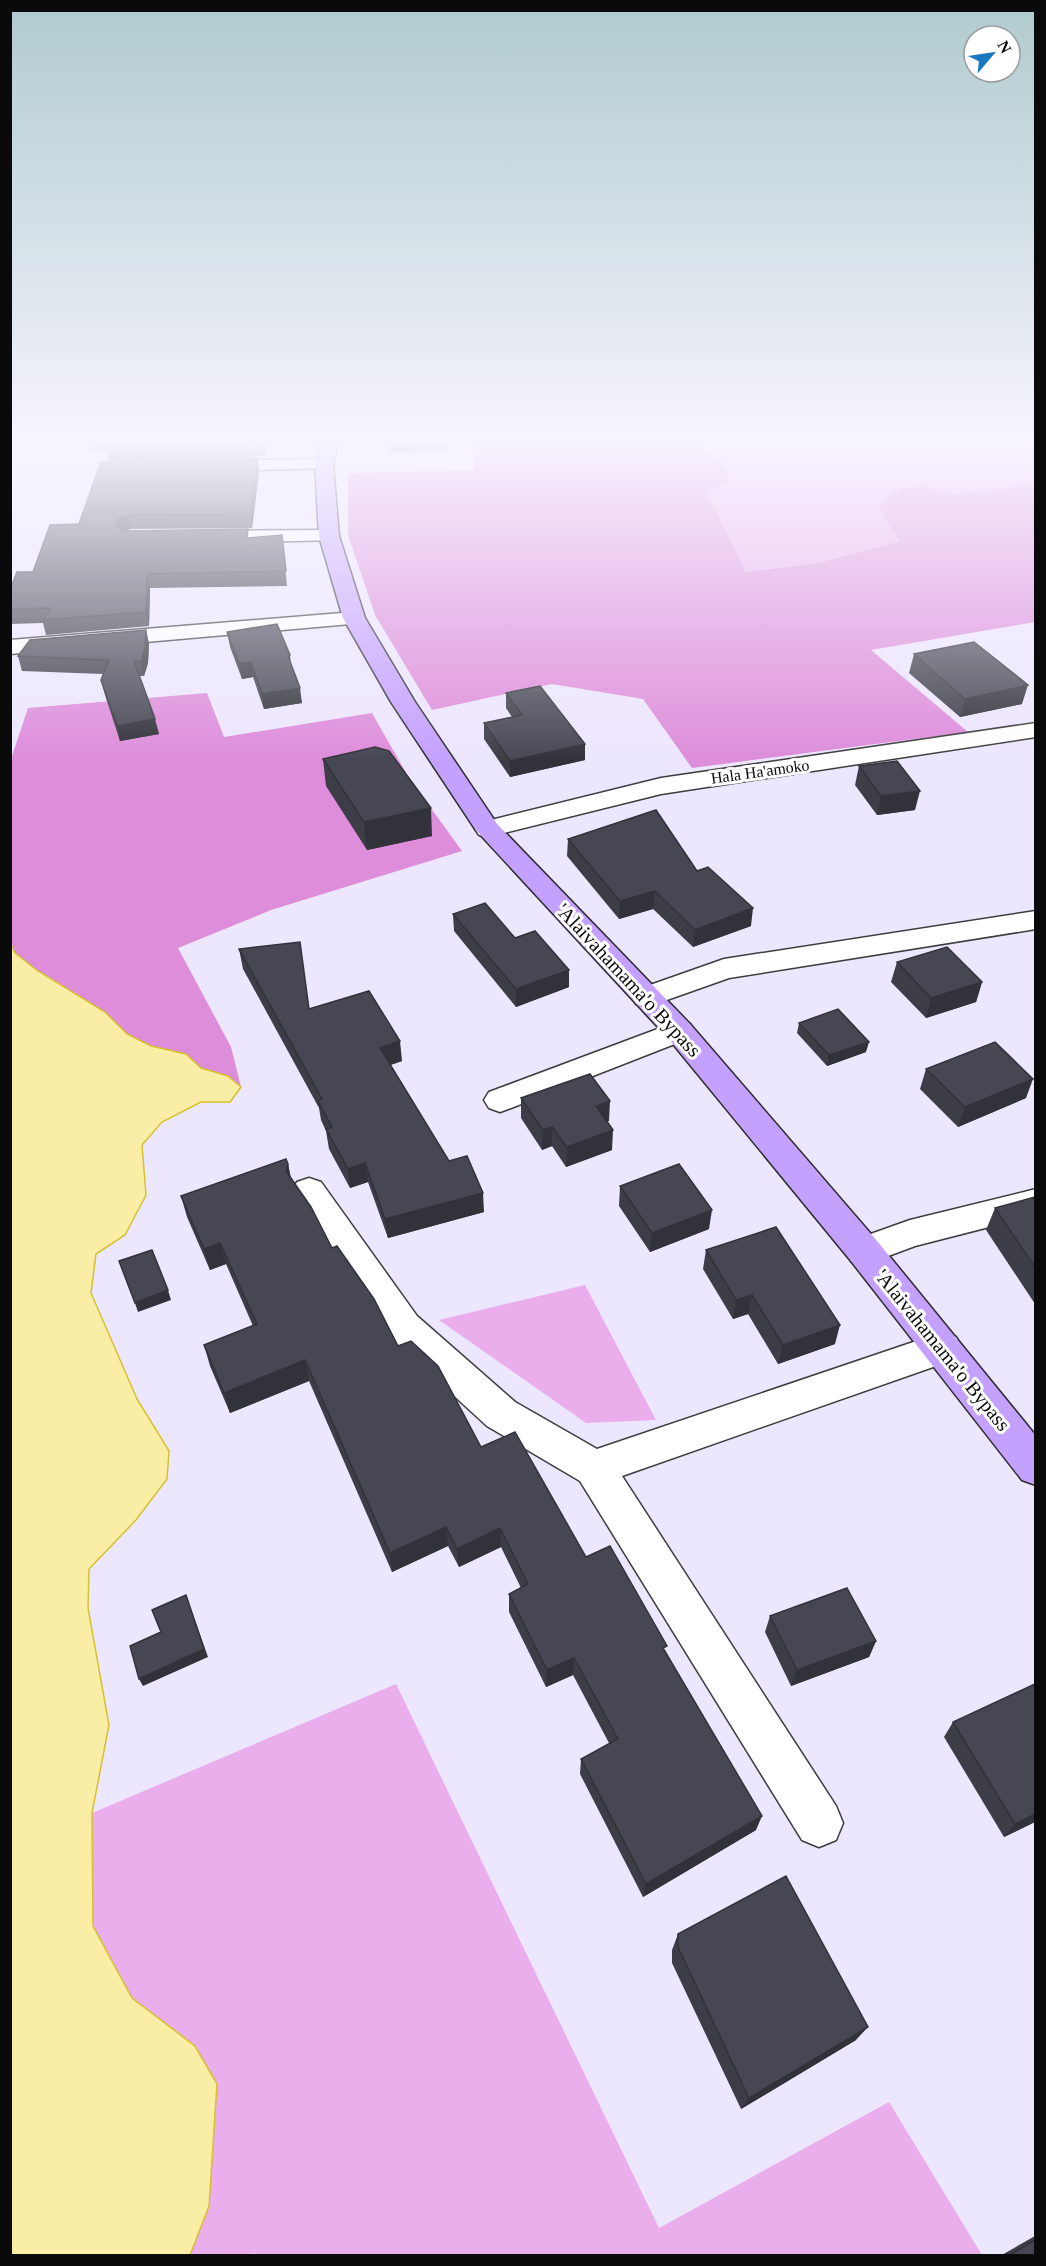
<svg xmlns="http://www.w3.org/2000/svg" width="1046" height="2266" viewBox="0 0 1046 2266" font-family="'Times New Roman',serif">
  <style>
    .green { fill: #e9aeeb }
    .forest { fill: #dd8dda }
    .water { fill: #faeea7; stroke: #d6c22a; stroke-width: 1.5 }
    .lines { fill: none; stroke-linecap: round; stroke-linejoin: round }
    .street-casing { stroke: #3d3d3d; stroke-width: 3 }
    .secondary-casing { stroke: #2c2c2c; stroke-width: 3 }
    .street { fill: #fff; fill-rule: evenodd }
    .secondary { fill: #c4a1ff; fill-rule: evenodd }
    .wall { fill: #3c3d47 }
    .shaded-wall { fill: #31323a }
    .building { fill: #464753; stroke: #31323a; stroke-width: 1.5 }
    .labels { text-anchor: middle; stroke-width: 6; stroke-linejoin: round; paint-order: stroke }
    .far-street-label { font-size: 16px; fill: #0a0a0a; stroke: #fff }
    .street-label { font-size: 20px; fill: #0a0a0a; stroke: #fff }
  </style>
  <rect width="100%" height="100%" fill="#ede6ff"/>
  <!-- green -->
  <path class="green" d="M704,444H1035V484L956,494L929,487L887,523L900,541L818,563L746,572L706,490L724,466Z
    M10,978L151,1046L186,1054L241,1087L230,1102H201L162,1122L142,1145L146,1195L125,1235L95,1254L91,1293L137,1399L169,1451L167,1479L136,1520L89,1569L88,1608L109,1725L92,1813L396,1684L659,2228L889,2102L982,2255L257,2256L254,2253L244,2256L11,2255Z
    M585,1285L656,1420L586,1423L439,1320Z"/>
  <!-- forest -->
  <path class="forest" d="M473,444H704L724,466L728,482L706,490L746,572L818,563L900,541L887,523L879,504L899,488L929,487L956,494L1035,484V622L871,650L968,732L692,768L643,699L552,684L432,710L375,615L348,535V473L474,470Z
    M207,693L224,737L372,713L409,778L462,851L271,910L178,948L231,1047L241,1087L228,1076L201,1068L186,1054L151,1046L127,1034L105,1012L38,971L15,953L11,942V759L28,708Z"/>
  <!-- water -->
  <path class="water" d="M10,942L15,953L38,971L105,1012L127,1034L151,1046L186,1054L201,1068L228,1076L241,1087L230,1102H201L162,1122L142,1145L146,1195L125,1235L96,1254L91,1293L137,1399L169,1451L167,1479L136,1520L89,1569L88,1608L109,1725L92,1813L93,1926L132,1998L195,2046L217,2084L209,2206L190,2255H11Z"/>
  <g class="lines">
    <!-- street casing -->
    <g class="street-casing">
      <path id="street" d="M324,459L330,460L333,464L330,468L214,471L208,470L205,466L208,462L214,461Z
        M329,530L336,532L339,536L336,540L205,543L198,541L195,537L198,533L205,531Z
        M354,612L362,613L365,618L362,623L10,654V640Z
        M1036,723V737L661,794L488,837L479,835L475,829L479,823L661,778Z
        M1036,911V929L729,978L647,1007L636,1004L632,997L636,990L724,959Z
        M679,1021L690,1024L694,1031L690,1038L511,1108L500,1112L489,1108L484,1100L489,1092Z
        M309,1178L321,1182L417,1316L515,1402L597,1449L943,1332L956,1337L962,1348L956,1359L622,1476L836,1806L843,1823L836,1840L819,1847L802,1840L580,1481L487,1426L391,1338L292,1191L297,1182Z
        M1036,1189V1215L915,1246L864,1265L851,1261L846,1251L851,1241L910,1220Z"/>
    </g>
    <!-- secondary casing -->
    <g class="secondary-casing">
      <path id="secondary" d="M320,444H338L333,464L339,536L365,618L415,702L497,824L690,1024L877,1241L1036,1436V1485L1022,1480L851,1261L668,1038L475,829L391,702L343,618L319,536L315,464Z"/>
    </g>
    <!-- street -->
    <use href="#street" class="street"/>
    <!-- secondary -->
    <use href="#secondary" class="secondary"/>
  </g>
  <!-- wall -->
  <path class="wall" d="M88,444H267L266,456L109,461L107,450H89Z
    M389,444H448L449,450L390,452Z
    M257,458L259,472L252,528L131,529L125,530L249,538L282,535L287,586L150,588L149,626L46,635L43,623L10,624V590L33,572L79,524Z
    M146,630L149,644L148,663L144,676H139L159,734L120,741L105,695L101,680L103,674L22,671L18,656Z
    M227,632L292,667L302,703L264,709L253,677L242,679L230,647Z
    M914,654L1022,704L960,717L909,673Z
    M506,693L585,760L510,777L484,739V723L512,717L506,708Z
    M323,759L432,836L367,850L326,786Z
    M859,766L915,810L877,815L855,785Z
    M568,839L697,871L751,926L693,947L653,909L619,919L567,856Z
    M453,914L515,938L569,987L516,1007L454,931Z
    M239,949L309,1009L402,1061L390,1065L449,1161L484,1212L388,1238L368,1182L350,1188L329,1149L326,1131L321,1120L319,1108L243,969Z
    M897,962L982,982L976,1002L926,1018L891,982Z
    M799,1023L866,1052L827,1066L797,1033Z
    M926,1069L1026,1098L958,1127L920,1089Z
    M521,1098L609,1121H607L612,1150L566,1167L552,1146L542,1150L521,1118Z
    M288,1164L291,1178L332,1248L398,1346L481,1447L586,1557L666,1653L756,1830L643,1897L580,1774L581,1759L609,1743L573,1675L546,1687L509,1612V1594L521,1588L501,1547L459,1567L448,1546L392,1572L309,1381L230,1413L210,1366L204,1345L253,1326L226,1264L210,1270L187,1217L181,1196Z
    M620,1186L709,1229L650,1252L619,1206Z
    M1035,1197V1304L986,1230L995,1208Z
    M706,1250L835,1344L778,1364L748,1314L733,1319L703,1269Z
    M770,1616L876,1641L869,1657L791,1686L765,1632Z
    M1035,1684V1822L1004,1837L944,1737L953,1722Z
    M678,1934L856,2040L741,2109L672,1963V1950Z
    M1035,2236V2256H1000Z"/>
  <!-- shaded-wall -->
  <path class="shaded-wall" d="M264,444H267L266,456Z
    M257,458L259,472L252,528L250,514Z
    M128,515L131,529L123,531L119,537L116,523L120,517Z
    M147,574L150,588L149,626L146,612Z
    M146,630L149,644L148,663L144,676L141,662Z
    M290,655L292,671L288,656Z
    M251,662L253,677L242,679L239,663Z
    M1028,685L1022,704L960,717L965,699Z
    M300,688L302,703L264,709L262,694Z
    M155,719L159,734L120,741L117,726Z
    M585,744V760L510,777V761Z
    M920,791L915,810L877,815L881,796Z
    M431,808L432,836L367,850L364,822Z
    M655,891L653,909L619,919L620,901Z
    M753,908L751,926L693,947L695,930Z
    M569,970V987L516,1007V989Z
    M982,982L976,1002L926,1018L931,998Z
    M400,1041L402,1061L382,1068L380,1048Z
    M869,1042L866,1052L827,1066L829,1055Z
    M1033,1079L1026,1098L958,1127L965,1107Z
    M610,1101L609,1121L594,1126L596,1106Z
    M552,1127V1146L542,1150L543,1130Z
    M613,1130L612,1150L566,1167L567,1147Z
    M365,1163L368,1182L350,1188L348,1169Z
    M288,1164L292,1186L286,1171Z
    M483,1193L484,1212L388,1238L385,1219Z
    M712,1210L709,1229L650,1252L652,1233Z
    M220,1243L226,1264L210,1270L204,1249Z
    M168,1290L171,1300L138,1312L135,1303Z
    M752,1295L748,1314L733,1319L736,1300Z
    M840,1325L835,1344L778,1364L783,1345Z
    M305,1360L309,1381L230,1413L224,1393Z
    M446,1527L448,1546L392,1572L390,1553Z
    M500,1528L501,1547L459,1567L457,1549Z
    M186,1595L208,1657L143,1686L139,1679Z
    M876,1641L869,1657L791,1686L797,1670Z
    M574,1658L573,1675L546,1687L547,1670Z
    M1035,1814V1822L1004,1837L1015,1824Z
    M762,1816L756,1830L643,1897L646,1884Z
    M868,2027L856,2040L741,2109L749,2098Z"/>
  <!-- building -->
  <path class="building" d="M108,444H257L107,448Z
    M257,458L250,514L128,515L120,517L116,523L120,529L128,531L248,529L247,538L282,535L286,571L147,574L146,612L43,620L51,608L10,609V590L17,572H33L50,525L79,524L101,462Z
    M277,624L290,655L288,656L300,688L262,694L251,662L239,663L227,632Z
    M146,630L145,648L141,662L134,661L155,719L117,726L101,680L109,660L18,656L30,640Z
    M974,642L1028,685L965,699L914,654Z
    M540,686L585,744L510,761L484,723L522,715L506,693Z
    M375,747L389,751L431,808L364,822L323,759Z
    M897,761L920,791L881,796L859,766Z
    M656,810L697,871L708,867L753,908L695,930L655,891L620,901L568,839Z
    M485,903L515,938L535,931L569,970L516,989L453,914Z
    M300,942L309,1009L369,991L400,1041L380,1048L449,1161L467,1156L483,1193L385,1219L365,1163L348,1169L326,1129L332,1127L318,1101L322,1099L239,949Z
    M947,947L982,982L931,998L897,962Z
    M838,1009L869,1042L829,1055L799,1023Z
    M995,1042L1033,1079L965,1107L926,1069Z
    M590,1074L610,1101L596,1106L613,1130L567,1147L552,1127L543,1130L521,1098Z
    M286,1159L288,1164L286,1171L311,1207L332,1248L337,1246L374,1299L398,1346L411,1341L438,1366L481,1447L515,1432L586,1557L610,1546L667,1646L663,1648L762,1816L646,1884L581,1759L618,1739L574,1658L547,1670L509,1594L528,1584L500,1528L457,1549L446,1527L390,1553L305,1360L224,1393L204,1345L257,1324L220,1243L204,1249L181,1196Z
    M679,1164L712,1210L652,1233L620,1186Z
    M1035,1197V1267L995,1208Z
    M776,1227L840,1325L783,1345L752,1295L736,1300L706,1250Z
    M152,1250L168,1290L135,1303L119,1261Z
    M847,1588L876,1641L797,1670L770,1616Z
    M186,1595L204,1649L139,1679L130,1646L161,1632L152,1610Z
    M1035,1684V1814L1015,1824L953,1722Z
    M786,1876L868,2027L749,2098L678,1947V1934Z
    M1035,2240V2256H1008Z"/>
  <!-- sky -->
  <linearGradient id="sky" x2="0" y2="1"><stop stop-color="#afcbce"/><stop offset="0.58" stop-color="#f7f4ff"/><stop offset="1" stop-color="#f7f4ff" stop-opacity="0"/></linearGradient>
  <rect width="1046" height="761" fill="url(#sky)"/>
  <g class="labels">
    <!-- far-street labels -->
    <g class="far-street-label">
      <text transform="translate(760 771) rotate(-8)" y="6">Hala Ha'amoko</text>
    </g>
    <!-- street labels -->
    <g class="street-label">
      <text transform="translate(629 980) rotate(47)" y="7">'Alaivahamama'o Bypass</text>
      <text transform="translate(943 1350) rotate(51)" y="7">'Alaivahamama'o Bypass</text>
    </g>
  </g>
  <!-- border -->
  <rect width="1046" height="2266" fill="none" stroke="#0a0a0a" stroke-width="24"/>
  <!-- north arrow -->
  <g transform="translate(992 54) rotate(61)"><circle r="28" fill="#ffffff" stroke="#9d9d9d" stroke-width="1.5"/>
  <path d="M0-4.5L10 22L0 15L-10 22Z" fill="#1a78c1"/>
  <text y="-9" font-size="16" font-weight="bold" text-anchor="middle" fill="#0a0a0a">N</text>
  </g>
</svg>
